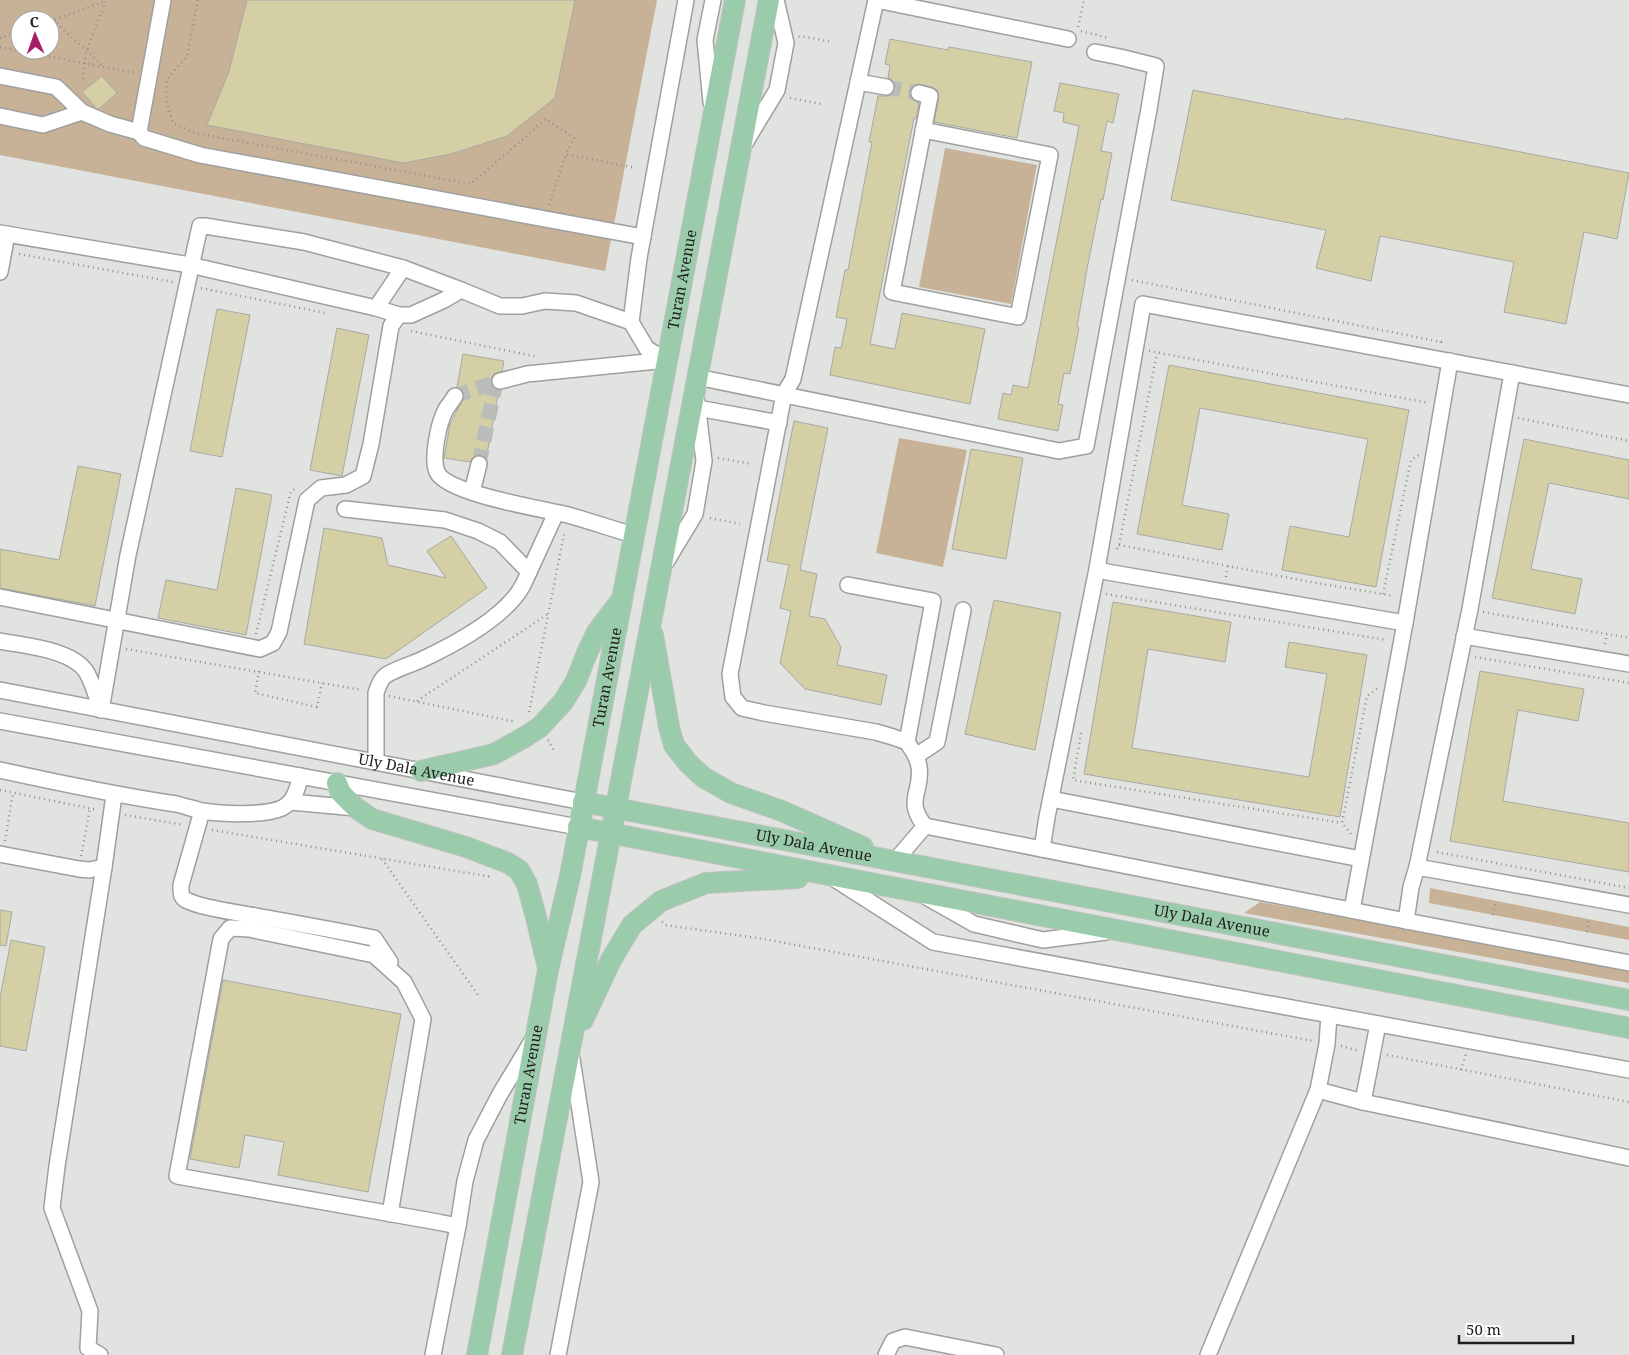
<svg xmlns="http://www.w3.org/2000/svg" width="1629" height="1355" viewBox="0 0 1629 1355" font-family="'Noto Serif',serif">
  <style>
    .green { fill: #c8b297; fill-rule: evenodd }
    .building { fill: #d5cfa6; stroke: #a8a8a5 }
    .lines { fill: none; stroke-linecap: round; stroke-linejoin: round }
    .minor-tunnel { stroke: #babcb9; stroke-width: 15; stroke-dasharray: 15 8; stroke-linecap: butt }
    .minor-casing { stroke: #9fa09e; stroke-width: 18 }
    .major-casing { stroke: #c1c1c0; stroke-width: 22 }
    .path { stroke: #8f908e; stroke-width: 2.5; stroke-dasharray: 1 4; stroke-linecap: butt }
    .minor { stroke: #fff; stroke-width: 15 }
    .major { stroke: #9accac; stroke-width: 20 }
    .labels { text-anchor: middle; stroke-width: 5; stroke-linejoin: round; paint-order: stroke }
    .street-label { font-size: 15px; fill: #20201f; stroke: #fff }
  </style>
  <rect width="100%" height="100%" fill="#e1e3e0"/>
  <!-- green -->
  <path class="green" d="M0,0H657L605,271L0,155ZM20,20H50V50H20Z
    M945,148L1037,165L1011,304L919,287Z
    M899,438L967,450L943,567L876,553Z
    M1430,888L1629,927V940L1429,903Z
    M1260,902L1629,970V983L1244,913Z"/>
  <!-- building -->
  <path class="building" d="M247,0H575L555,98L507,136L451,154L403,163L207,125L229,71Z
    M890,39L948,50L949,47L1032,62L1017,138L934,122L939,97L937,90L932,87L917,84L912,87L910,91L912,99L919,103L916,119L914,118L870,344L895,349L902,313L985,329L970,404L830,375L835,347L841,348L847,319L836,317L845,270H848L861,200L872,142H869L878,96H890L893,93L895,88L892,80L888,78L890,65L885,64Z
    M102,76L117,93L99,109L96,108L82,92Z
    M1060,83L1119,94L1113,123L1107,121L1101,151L1112,153L1103,200L1101,199L1087,269L1077,327L1079,328L1070,374L1064,373L1058,404L1063,405L1058,431L998,419L1003,393L1011,395L1013,385L1028,388L1079,126L1063,122L1064,113L1054,111Z
    M1193,90L1345,120V118L1629,173L1617,239L1584,232L1566,324L1504,312L1514,262L1380,236L1371,281L1316,268L1326,230L1171,200Z
    M217,309L250,315L222,457L190,451Z
    M337,328L369,335L342,476L310,470Z
    M463,354L504,361L502,371L494,374L491,379L493,387L499,390L486,459L482,455H477L473,457L470,462L444,458L450,424L464,397L463,391L457,387Z
    M1169,365L1409,410L1376,587L1282,570L1290,526L1349,537L1368,439L1200,408L1182,505L1229,514L1222,550L1137,534Z
    M794,421L828,428L800,570L817,574L809,616L825,619L841,647L837,665L887,675L881,705L805,689L780,663L791,611L780,608L789,565L767,561Z
    M1524,439L1629,460V499L1549,483L1531,569L1582,579L1575,614L1492,598Z
    M971,449L1023,458L1006,559L952,549Z
    M78,466L121,474L95,606L0,588V549L59,560Z
    M236,488L272,495L246,635L158,618L166,580L217,590Z
    M324,528L382,538L388,565L446,578L427,551L451,536L487,588L386,659L304,644Z
    M994,600L1061,613L1035,750L965,734Z
    M1113,602L1231,622L1225,662L1148,649L1132,748L1309,777L1327,674L1285,667L1289,642L1367,655L1340,817L1084,774Z
    M1480,671L1584,689L1578,721L1518,710L1503,801L1629,823V872L1450,841Z
    M0,910L12,912L6,946L0,945Z
    M11,940L45,947L26,1051L0,1046V998Z
    M223,980L401,1014L368,1192L278,1175L284,1142L245,1135L239,1168L190,1159Z"/>
  <g class="lines">
    <!-- minor-tunnel -->
    <path class="minor-tunnel" d="M886,87L919,93
      M455,396L500,381
      M479,464L496,382"/>
    <!-- minor casing -->
    <g class="minor-casing">
      <g id="minor">
        <path d="M163,0L139,132L144,138L200,155L643,237"/>
        <path d="M876,0L793,379L784,394L730,674L733,697L742,708L764,713L876,732L893,737L907,742"/>
        <path d="M876,0L1068,39"/>
        <path d="M0,76L56,87L82,112L110,124L139,132"/>
        <path d="M858,82L886,87"/>
        <path d="M919,93L930,96L892,292L1018,317L1050,155L923,130"/>
        <path d="M711,102L705,40L713,0"/>
        <path d="M0,116L43,125L82,112"/>
        <path d="M745,143L777,90L786,43L776,0"/>
        <path d="M0,233L190,265L376,308L399,315"/>
        <path d="M0,272L7,234"/>
        <path d="M376,308L403,268"/>
        <path d="M667,360L647,349L631,322L639,258L686,0"/>
        <path d="M697,377L1059,451L1086,446L1149,109L1156,66L1120,57L1095,52"/>
        <path d="M500,381L527,374L667,360"/>
        <path d="M455,396C452,401 449,405 446,409C439,422 431,457 437,472C447,494 543,509 568,515C590,521 612,529 634,535"/>
        <path d="M692,407L779,423"/>
        <path d="M472,492L479,464"/>
        <path d="M345,509L445,520L478,531L500,542L529,572"/>
        <path d="M666,562L695,514L704,461L697,402"/>
        <path d="M1097,569L1107,572L1405,623"/>
        <path d="M848,585L933,601L907,742C912,750 918,757 919,767C923,792 904,800 925,826"/>
        <path d="M0,597L260,649L273,643L279,632L307,500L321,488L346,485L363,476L371,444L391,326L399,315H411L444,300L461,290L500,306H522L545,301L576,303L631,322"/>
        <path d="M1464,636L1629,664"/>
        <path d="M0,641C24,646 73,649 87,673C93,684 97,698 101,710"/>
        <path id="s1" d="M0,690L583,802"/>
        <path d="M101,710L128,555L200,226H205L304,242L403,268L461,290"/>
        <path d="M0,721L578,827"/>
        <path d="M916,756L937,742L963,610"/>
        <path d="M376,762V693C378,687 380,680 385,676C391,671 412,664 421,660C453,645 506,617 523,585L556,513"/>
        <path d="M0,770C59,783 117,795 176,804C185,806 193,809 202,811C222,814 264,816 282,808C295,802 297,788 301,776"/>
        <path d="M1051,799L1361,859"/>
        <path d="M291,802L356,808"/>
        <path d="M202,811L181,885C181,892 180,898 188,901C205,909 236,912 256,916C295,923 335,930 374,938L390,962"/>
        <path d="M1042,849L1047,817L1097,569L1143,304L1629,395"/>
        <path d="M0,854L79,869L89,870L104,867L114,795"/>
        <path d="M895,861L925,826L1406,921L1629,963"/>
        <path d="M1417,867L1629,905"/>
        <path d="M836,880L933,942L1629,1070"/>
        <path d="M928,898L974,924L1043,940L1106,932"/>
        <path d="M1352,910L1405,623L1450,361"/>
        <path d="M1406,921L1411,887L1417,867L1470,609L1512,373"/>
        <path d="M1318,1090L1363,1102L1629,1158"/>
        <path d="M1363,1102L1378,1024"/>
        <path d="M390,1214L423,1019L404,982L374,955L249,929L230,928L221,939L177,1176L432,1221L458,1226"/>
        <path d="M100,1355L88,1348L90,1311L52,1208L57,1166L104,867"/>
        <path d="M433,1355L458,1226L465,1181L476,1140L500,1094L532,1041"/>
        <path d="M558,1355L591,1182L572,1059"/>
        <path d="M886,1355L893,1341L905,1337L996,1355"/>
        <path d="M1208,1355L1318,1090L1327,1044L1329,1015"/>
      </g>
    </g>
    <!-- major casing -->
    <g class="major-casing">
      <g id="major">
        <path d="M653,635L669,727L674,745L688,763L703,777L731,793L782,811L863,847"/>
        <path d="M421,771L494,754L523,738L540,727L563,702L576,681L587,653L597,632L619,603"/>
        <path d="M337,783L341,793L356,808L372,819L466,847L508,863L519,870L527,884L536,917L547,964"/>
        <path id="s2" d="M583,802L1629,1000"/>
        <path d="M578,827L1629,1028"/>
        <path d="M583,1020L611,960L632,925L661,901L706,883L798,878"/>
        <path id="s3" d="M477,1355L548,970L570,876L735,0"/>
        <path d="M512,1355L769,0"/>
      </g>
    </g>
    <!-- path -->
    <path class="path" d="M198,0L187,56L167,79L166,101L173,123L195,133L471,184L546,119L574,138L566,154
      M53,20L103,66
      M50,21L106,1C98,21 78,64 84,83
      M1078,27L1084,0H1082
      M1081,31L1108,38
      M799,37L800,36L833,42
      M0,38L20,31
      M0,47L135,73
      M790,98L821,104
      M549,205L566,154L636,168
      M19,254L173,282
      M1132,280L1441,342L1440,344
      M201,288L325,313
      M411,331L538,357
      M1149,351L1429,403
      M1518,418L1629,441
      M718,458L752,464
      M710,518L740,524
      M1119,545L1311,582L1394,596
      M1117,549L1119,545L1157,353
      M1226,577L1228,565
      M1106,594L1387,640
      M1383,594L1411,460L1419,455
      M1483,612L1629,638
      M256,634L291,491L297,488
      M1605,644L1607,634
      M126,649L362,690
      M1475,657L1629,683
      M259,671L255,693L317,707L322,683
      M389,696L516,722
      M417,701L548,614
      M529,712L564,534
      M1081,733L1073,780L1342,823
      M548,740L555,752
      M0,790L98,810
      M125,815L184,825
      M212,830L492,877
      M1351,834L1342,823L1367,696L1378,688
      M5,841L13,793
      M1437,852L1629,888
      M81,856L90,808
      M382,859L478,995
      M1493,915L1496,901
      M662,922L665,925L764,939L1313,1041
      M1587,932L1589,919
      M1341,1046L1357,1050
      M1387,1055L1629,1102
      M1461,1070L1466,1054"/>
    <!-- minor -->
    <use href="#minor" class="minor"/>
    <!-- major -->
    <use href="#major" class="major"/>
  </g>
  <g class="labels">
    <!-- street labels -->
    <g class="street-label">
      <text dy="5" stroke="none"><textPath href="#s3" startOffset="1095">Turan Avenue</textPath></text>
      <text dy="5" stroke="none"><textPath href="#s3" startOffset="690">Turan Avenue</textPath></text>
      <text dy="5" stroke="none"><textPath href="#s1" startOffset="424">Uly Dala Avenue</textPath></text>
      <text dy="5" stroke="none"><textPath href="#s2" startOffset="235">Uly Dala Avenue</textPath></text>
      <text dy="5" stroke="none"><textPath href="#s2" startOffset="640">Uly Dala Avenue</textPath></text>
      <text dy="5" stroke="none"><textPath href="#s3" startOffset="285">Turan Avenue</textPath></text>
    </g>
  </g>
  <!-- north arrow -->
  <g transform="translate(35 35) rotate(358)"><circle r="24" fill="#ffffff" stroke="#a6a6a5"/>
  <path d="M0-4L9 19L0 12L-9 19Z" fill="#a61e66"/>
  <text y="-8" font-size="14" font-weight="bold" text-anchor="middle" fill="#20201f">С</text>
  </g>
  <!-- scale -->
  <path d="M1459 1335v8h114v-8" fill="none" stroke="#20201f" stroke-width="2.5"/>
  <text x="1466" y="1335" font-size="15" fill="#20201f" stroke="#ffffff" stroke-width="4" paint-order="stroke">50 m</text>
</svg>
